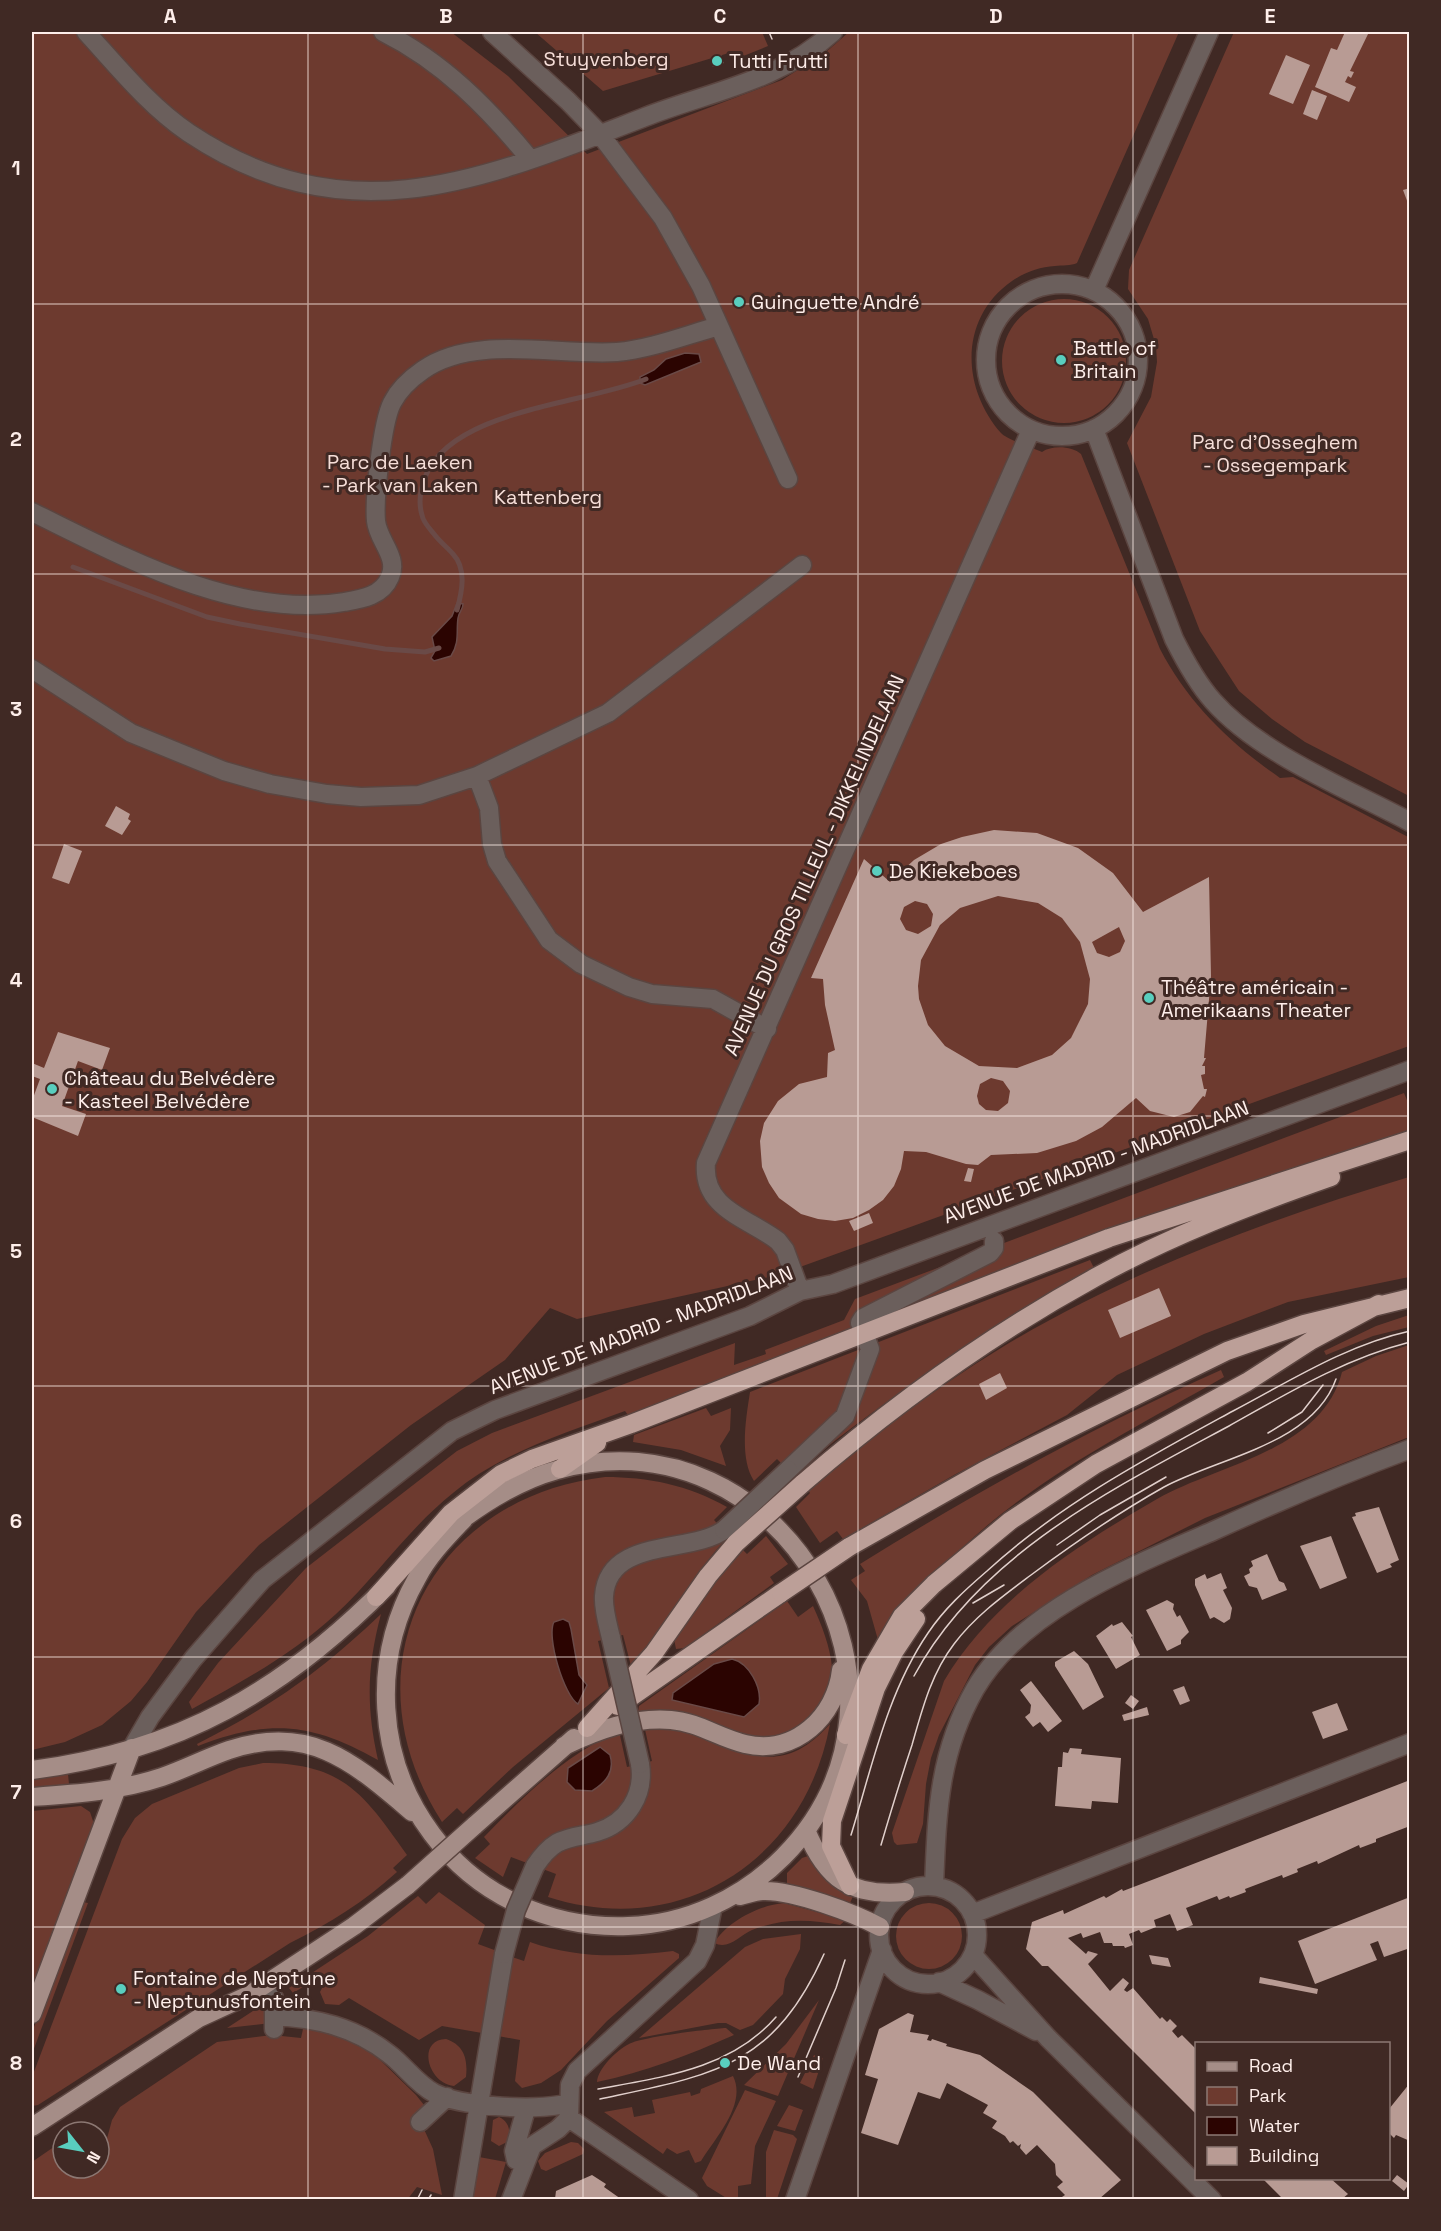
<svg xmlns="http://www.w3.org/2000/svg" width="1441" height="2231" viewBox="0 0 1441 2231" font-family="'Space Grotesk',sans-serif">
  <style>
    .green { fill: #6d3a2f }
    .water { fill: #2b0401; stroke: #6a4a47; stroke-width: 1.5 }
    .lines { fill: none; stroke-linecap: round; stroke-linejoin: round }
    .stream { stroke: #6a4a47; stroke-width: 5 }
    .building { fill: #b89b94; fill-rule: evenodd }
    .minor-casing { stroke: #5b4540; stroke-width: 21 }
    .major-casing { stroke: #5b4540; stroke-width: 21 }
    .highway-casing { stroke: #5b4540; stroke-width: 21 }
    .minor { stroke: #6b5f5c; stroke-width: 18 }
    .major { stroke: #a58d87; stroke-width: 18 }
    .highway { stroke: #bc9f98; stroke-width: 18 }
    .tram { stroke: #e1d0cc; stroke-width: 1.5 }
    .minor-bridge-casing { stroke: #5b4540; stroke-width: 21; stroke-linecap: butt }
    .major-bridge-casing { stroke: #5b4540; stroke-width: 21; stroke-linecap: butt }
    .highway-bridge-casing { stroke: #5b4540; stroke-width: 21; stroke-linecap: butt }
    .minor-bridge { stroke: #6b5f5c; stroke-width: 18 }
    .major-bridge { stroke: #a58d87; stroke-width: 18 }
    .highway-bridge { stroke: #bc9f98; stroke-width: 18 }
    .grid { fill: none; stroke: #feeeea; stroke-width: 1.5; stroke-opacity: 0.55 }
    .poi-dot { fill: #59cebe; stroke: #402924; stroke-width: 2 }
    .labels { text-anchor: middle; stroke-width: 6; stroke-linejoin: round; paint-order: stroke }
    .park-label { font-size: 20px; fill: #f6ded8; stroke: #402924 }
    .poi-label { font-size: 20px; fill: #feeeea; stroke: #402924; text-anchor: start }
    .street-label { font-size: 20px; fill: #feeeea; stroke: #402924 }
    .neatline { fill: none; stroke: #feeeea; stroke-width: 2 }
    .grid-label { font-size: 20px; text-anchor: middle; font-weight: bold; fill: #feeeea }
  </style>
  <rect width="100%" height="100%" fill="#402924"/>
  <!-- green -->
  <path class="green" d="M32,32H451L508,76L587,154L782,80L826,52L849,32H1179L1077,263C1071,266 1062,265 1055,266C1040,267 1025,272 1012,281C959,318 961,387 1001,433C1006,439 1033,448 1042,452C1052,445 1072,446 1081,454L1160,649C1188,703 1230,743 1280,778L1293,777L1410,838L1409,1046L778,1275L577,1319L550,1308L505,1360L411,1425L259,1545L196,1612L147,1682L131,1701L102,1725L65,1742L32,1750Z
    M535,32H762L768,46L736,59L732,52L603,91Z
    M1234,32H1409V796L1305,742L1272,719L1239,691L1200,631L1127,443L1151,397L1157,362L1156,346L1148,319L1128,289L1129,270Z
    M1002 361a62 62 0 1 1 124 0a62 62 0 1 1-124 0Z
    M1404,1093L1409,1105V1133C1143,1211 886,1316 628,1415L625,1411C566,1433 502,1452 453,1493C409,1528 377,1576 336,1614C293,1654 243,1681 192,1709L189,1702L218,1663L306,1568L457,1451L492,1433L735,1343L734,1365L766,1354L765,1350L844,1320L855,1299Z
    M1409,1177V1277L1288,1302L1204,1334L1117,1375L1067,1415L954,1475L843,1539L837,1531L820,1543L796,1507L810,1493L806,1488C869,1439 932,1390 1001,1348C1126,1272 1269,1219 1409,1177Z
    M1090,1260L1095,1270C986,1335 890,1393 793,1475L777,1459L754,1481C739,1458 746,1418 750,1392Z
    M1409,1315V1327L1373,1336L1326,1355L1324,1351L1376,1326Z
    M1409,1345V1437L1205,1518L1092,1575L1012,1626L989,1647L975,1665L939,1735L931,1758L926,1784L923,1824L917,1843L897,1845L894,1842L892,1833L944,1681C992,1600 1077,1545 1157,1499C1219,1464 1322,1451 1342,1372L1376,1356Z
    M1221,1370L1224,1377C1154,1417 1082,1454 1017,1502C964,1541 918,1589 878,1640L867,1601L851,1580L865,1571L860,1564C976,1492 1097,1425 1221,1370Z
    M706,1408L711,1416L731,1408L730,1430L720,1446L726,1466L681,1450L633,1442L634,1435Z
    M605,1477C648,1477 688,1485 727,1507L714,1520L729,1536C691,1575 667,1625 631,1666L623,1635L598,1641L609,1688L513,1767L463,1814L457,1808L442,1822C344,1671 427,1498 605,1477Z
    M766,1536L788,1564L770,1577L774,1583L685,1648L676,1649L674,1639L740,1547L747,1554Z
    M787,1601L798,1617L813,1606C822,1626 830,1646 832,1667C836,1705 797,1735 763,1739C749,1741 655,1718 638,1712L639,1706Z
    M381,1614C367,1667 366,1706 378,1760C311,1722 269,1719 198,1746L197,1744C272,1706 320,1672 381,1614Z
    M830,1724C805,1860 682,1940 548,1897L556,1874L511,1857L503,1877L475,1858L490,1844L484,1837C524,1796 566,1754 619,1731L627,1767L652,1761L644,1725C653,1725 663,1724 672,1725C682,1727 692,1733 702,1737C754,1758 786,1773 830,1724Z
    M263,1763C343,1763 364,1794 407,1855L393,1868L397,1872C364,1902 330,1923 290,1943L38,2105L32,2106V2077L122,1839L135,1818L152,1804L239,1768Z
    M68,1774L69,1784L32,1789V1779Z
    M81,1806L90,1812L94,1824L32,1992V1811Z
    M808,1856L854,1894L850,1903L787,1883V1873L802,1858Z
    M439,1892L485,1925L478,1944L497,1951L482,2033L442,2026L419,2040L349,1998L339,2005L325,2004L320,1992L325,1982L321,1976L293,1993L289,1988L368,1936L418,1896L426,1904Z
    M83,1902L88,1903L32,2054V2032Z
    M784,1903L846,1920L840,1925C809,1919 782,1918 752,1930C739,1936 729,1950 714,1943C727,1922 759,1905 784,1903Z
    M896 1936a33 33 0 1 1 66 0a33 33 0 1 1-66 0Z
    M801,1934L800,1949L785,1979L783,1994L753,2025L740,2030L726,2023H718L639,2038L745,1947L763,1939Z
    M530,1942C578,1959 624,1957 673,1951L679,1954V1958L607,2021L561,2070L541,2083L522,2088L515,2081L520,2040L498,2036L512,1957L524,1961Z
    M819,2000L778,2096L744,2085L786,2044Z
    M265,2003L271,2023L227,2028Z
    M308,2027L339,2036L374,2054L416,2095L424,2105L423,2127L433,2149L442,2195L417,2187L407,2200H32V2162L61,2142L63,2168H99L112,2120L120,2107L217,2042L272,2035L301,2038L303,2029Z
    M726,2028L734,2035C689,2055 645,2072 597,2082C598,2068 617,2050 629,2044C641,2037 709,2029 726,2028Z
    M446,2039C464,2045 468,2059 466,2077L454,2086C428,2084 416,2040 446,2039Z
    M814,2055L823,2058L813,2089L800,2083Z
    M733,2076C747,2104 716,2137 701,2161L695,2163L689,2150L677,2154L667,2148L663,2154L604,2112L632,2107L634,2117L655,2113L652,2100L690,2092L691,2096L700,2093L701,2089Z
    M745,2090L776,2101L755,2146L751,2184L738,2186V2197L728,2199L707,2186L702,2178Z
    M789,2105L803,2110L795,2131L777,2126Z
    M499,2117C509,2121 512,2133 507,2142L499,2146L491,2141L493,2120Z
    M774,2130L793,2135L797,2139L777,2199H766V2152Z
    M571,2142L578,2143L584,2149L583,2154L546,2171L541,2169L538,2161L545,2153Z
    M479,2157L506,2162L495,2199H473Z"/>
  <!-- water -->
  <path class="water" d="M685,353L699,354L701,362L645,385L640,383V377L654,370L666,359Z
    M457,603L463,604C463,610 459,611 458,618C456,632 460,642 451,656L434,661L431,658L435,651L432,637L452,616Z
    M563,1619L569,1622L571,1629L579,1675L587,1685L578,1704C564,1696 546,1636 554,1622Z
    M732,1659C749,1663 762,1687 759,1704L744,1717L672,1700L673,1693L714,1664Z
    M600,1747L610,1755C615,1772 606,1782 592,1791L575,1790L567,1782L568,1768Z"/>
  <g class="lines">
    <!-- stream -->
    <path class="stream" d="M73,567L207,617L240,624L385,649L425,652L439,648
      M457,610C462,592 467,569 453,554C447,547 440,542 434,534C430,529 423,522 422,515C418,502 421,487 426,475C454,409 585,404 646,379"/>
  </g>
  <!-- building -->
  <path class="building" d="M1345,32H1369L1350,71L1354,72L1351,78L1348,76L1345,82L1356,87L1349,102L1315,87L1331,48L1337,50Z
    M721,55L724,63L713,67L711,59Z
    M1286,55L1310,65L1293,104L1269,94Z
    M1312,90L1327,96L1317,120L1303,114Z
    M1410,188V206H1409L1403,190Z
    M116,806L130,814L128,819L131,821L122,835L105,826Z
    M994,830L1037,833L1078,848L1113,873L1143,912L1209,877L1211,976L1204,1058H1206L1202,1066H1205V1074L1201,1075L1204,1089H1207L1205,1097L1203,1096L1190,1112L1174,1117L1150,1111L1136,1098L1102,1127L1076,1141L1037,1153L991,1155L978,1165L966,1164L926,1152L904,1151L901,1169L894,1186L883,1200L869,1210L853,1218L835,1221L818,1219L801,1214L779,1198L769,1183L762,1167L760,1141L764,1123L778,1101L799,1084L827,1077L828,1053L835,1050L825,1005L823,979L811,978L864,859L890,882L914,860L941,844L962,837ZM998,896L1038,903L1062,918L1080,942L1090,979L1088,1004L1071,1038L1052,1055L1017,1068L979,1066L945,1046L928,1025L919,999L918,986L921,960L940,925L960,908ZM915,901L927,904L933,914L931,926L918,934L906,930L900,919L904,907ZM1119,927L1125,941L1120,952L1109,957L1097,953L1092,942ZM991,1078L1003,1081L1010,1091L1008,1103L998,1111L986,1110L979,1104L977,1096L980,1084Z
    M64,844L82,851L69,884L52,878Z
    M58,1032L110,1048L102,1070L78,1061L62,1106L86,1114L78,1136L32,1117L33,1098L40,1079L32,1076V1063L44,1068Z
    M968,1168L974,1169L971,1182L964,1181Z
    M869,1213L873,1223L854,1231L849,1221Z
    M1159,1288L1171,1316L1120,1338L1108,1310Z
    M1000,1373L1007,1388L986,1400L979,1384Z
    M1379,1507L1399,1560L1390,1564L1392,1567L1377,1573L1352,1517L1356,1516L1355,1513Z
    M1331,1536L1347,1578L1320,1589L1300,1546Z
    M1267,1554L1279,1581L1284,1583L1287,1590L1262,1600L1257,1588L1249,1586L1244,1576L1250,1573L1249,1569L1253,1566L1251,1561Z
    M1221,1573L1227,1588L1223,1590L1232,1608L1230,1619L1224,1623L1214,1617L1210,1619L1195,1585V1579L1205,1574L1207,1579Z
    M1167,1600L1174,1604L1173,1609L1177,1617L1180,1615L1189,1632L1181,1640V1644L1167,1651L1146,1610Z
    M1122,1622L1133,1636L1131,1637L1140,1655L1116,1669L1096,1636L1112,1624L1113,1626Z
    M1074,1651L1088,1664L1104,1697L1083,1710L1055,1666V1662Z
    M1031,1681L1062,1721L1048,1732L1040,1722L1033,1727L1025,1717L1030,1713L1031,1705L1020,1690Z
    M1184,1686L1190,1701L1180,1705L1173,1690Z
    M1131,1695L1139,1701L1133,1709L1125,1703Z
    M1337,1703L1348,1730L1323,1739L1312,1712Z
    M1147,1707L1149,1715L1124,1721L1122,1715Z
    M1070,1748L1082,1749L1081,1754L1121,1758L1118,1803L1092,1801L1091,1809L1055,1806L1058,1767H1062L1063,1752L1068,1753Z
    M1410,1780V1826L1376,1839V1842L1360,1848L1359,1845L1318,1864L1317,1861L1297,1869L1298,1872L1283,1878L1282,1875L1245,1889L1246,1892L1230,1898L1229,1896L1219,1900L1217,1896L1186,1908L1193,1925L1177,1931L1170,1914L1154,1920L1156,1927L1141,1933L1139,1930L1129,1934L1133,1945L1125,1948L1124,1946H1113L1112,1943H1104L1100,1932L1083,1938L1081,1933L1068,1938L1086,1954L1088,1951L1098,1954L1088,1964L1110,1991L1123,1978L1129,1983L1124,1990L1127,1992L1133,1988L1160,2019L1162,2017L1167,2022L1170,2019L1177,2026L1172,2031L1178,2038L1182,2035L1196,2049V2114L1048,1966H1042L1026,1949L1032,1922L1063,1910L1064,1914L1104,1896L1106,1898L1122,1889L1123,1891L1157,1878Z
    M1410,1897V1948L1384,1957L1378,1941L1370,1944L1377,1960L1315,1984L1298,1941Z
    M1149,1955L1168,1958L1171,1967L1152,1964Z
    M1260,1977L1318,1989L1317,1994L1259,1983Z
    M908,2013L914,2015L910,2032L929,2035L927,2040L931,2041L932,2039L947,2044L946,2046L980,2055L1033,2092L1121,2180L1099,2199H1059L1065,2195L1057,2187L1063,2182L1056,2175L1055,2164L1037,2145L1026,2155L1020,2148L1021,2144L1018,2146L1013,2141L1010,2143L1005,2136L992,2128L997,2121L983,2113L988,2105L947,2083L940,2099L918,2092L898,2145L861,2133L878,2079L865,2075L879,2029Z
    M1410,2083V2141L1396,2135L1394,2138L1389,2133V2109Z
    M592,2175L606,2184L604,2187L621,2199H555L556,2191Z
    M1397,2175L1409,2184L1404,2191L1392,2181Z
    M1262,2178H1330L1348,2194L1342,2199H1283Z"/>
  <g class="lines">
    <!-- minor casing -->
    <g class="minor-casing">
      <path id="minor" d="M86,32C117,66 150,107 189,133C348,239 484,179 645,117C712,91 778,82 833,32
        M383,32C443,62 488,108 530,159
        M492,32L568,101L600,134L663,218L701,286L788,479
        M986 360a76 76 0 1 1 152 0a76 76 0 1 1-152 0Z
        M1094,290L1209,32
        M1094,429L1174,639C1185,661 1197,683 1213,701C1260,754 1348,789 1410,822
        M32,512C124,557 238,620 344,602C362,599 382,596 390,577C399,557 378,541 376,521C374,498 382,423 392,403C399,389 410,379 423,370C474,334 557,356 617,352C651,349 686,335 719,326
        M32,669L131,733L224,771L270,784L327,794L361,797L419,795L477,776L608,713L802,565
        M477,776L489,808L492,844L497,861L549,940L581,964L629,987L652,994L713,999L767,1029
        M800,1291L785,1250L778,1241C748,1218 702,1209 706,1163L1031,430
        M788,1470L845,1416L870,1349L860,1323L863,1318L990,1253L994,1248V1241
        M611,1638C608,1625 603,1609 604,1596C608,1537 691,1554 724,1530
        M132,1748L150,1717L193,1659L262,1580L452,1431L495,1410L750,1316L800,1291L833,1284L1410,1070
        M535,1866C541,1857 547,1849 557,1843C570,1836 584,1836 597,1832C627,1823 645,1795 640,1764
        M934,1886C937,1814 938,1754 975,1689C1021,1610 1132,1566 1213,1531C1277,1502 1343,1474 1410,1449
        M879 1935a49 49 0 1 1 98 0a49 49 0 1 1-98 0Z
        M972,1914L1410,1743
        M973,1955L1048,2038L1212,2200
        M939,1982L978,2000L1036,2031
        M274,2016C316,2018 355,2027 389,2054C404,2065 417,2084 434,2093C463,2107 528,2110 560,2105
        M274,2029V1998
        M569,2118L689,2200
        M420,2122L447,2097
        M516,2160L514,2151L526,2109
        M463,2200L504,1954
        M511,2200L532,2146L558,2129L569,2118L570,2085L577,2071L697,1961L705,1945L713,1906
        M795,2200L882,1950"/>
    </g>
    <!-- major casing -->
    <g class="major-casing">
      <path id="major" d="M429,1546C466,1514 509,1483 557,1470C782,1408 947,1692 783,1857C742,1898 687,1924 628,1926C551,1929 478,1896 432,1834C376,1759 371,1659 417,1578C429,1555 447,1537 464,1519
        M564,1746C598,1730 632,1717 671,1720C698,1722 719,1738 745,1744C795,1756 836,1716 841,1670
        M32,1770C180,1751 283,1691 387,1586
        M32,1797C75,1794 120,1791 162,1777C185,1769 206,1758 229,1750C311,1723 354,1763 412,1812
        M474,1826L574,1738
        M806,1830C826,1879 851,1897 905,1892
        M740,1896C748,1894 756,1891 763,1891C793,1890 854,1913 880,1927
        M32,2014L132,1748
        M32,2127L199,2018L249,1995L354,1926L408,1885"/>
    </g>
    <!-- highway casing -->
    <g class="highway-casing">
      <path id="highway" d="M560,1469L597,1443
        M802,1484C893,1405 990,1335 1096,1277C1170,1236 1251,1205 1331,1177
        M849,1547L985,1470L1227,1351L1304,1324L1410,1298
        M376,1597L451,1513L501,1474L532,1459L631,1424L1109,1238L1410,1140
        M618,1706L781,1593
        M587,1728L654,1653L708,1576L736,1543
        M846,1735L871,1669L902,1616L934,1584L1010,1521L1096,1464L1247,1382L1312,1340L1379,1304
        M850,1886L831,1846L832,1821L876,1688L894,1652L916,1619"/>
    </g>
    <!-- minor -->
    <use href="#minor" class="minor"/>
    <!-- major -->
    <use href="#major" class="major"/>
    <!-- highway -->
    <use href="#highway" class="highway"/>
    <!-- tram -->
    <path class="tram" d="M769,32L772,39
      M1268,1433L1302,1412L1323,1385
      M1057,1545L1100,1515L1166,1477
      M973,1603L1004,1585
      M914,1676C979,1555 1112,1489 1229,1426C1288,1393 1344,1359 1410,1342
      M851,1835C872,1767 887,1693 928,1633C944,1609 965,1590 987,1571C1060,1504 1147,1458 1233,1411C1290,1381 1346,1345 1410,1331
      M881,1845C891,1811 901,1778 912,1745C922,1710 931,1674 954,1644C975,1616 1003,1596 1031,1575C1074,1543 1118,1513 1164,1487C1220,1457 1313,1444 1336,1379
      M798,2077L836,1988L845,1960
      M598,2089C663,2077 731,2069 776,2017
      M600,2099C712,2075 773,2068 824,1954
      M417,2200L422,2190
      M428,2200L431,2195"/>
    <!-- minor-bridge casing -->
    <g class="minor-bridge-casing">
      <path id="minor-bridge" d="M724,1530L788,1470
        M611,1638L640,1764
        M504,1954L516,1910L535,1866"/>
    </g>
    <!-- major-bridge casing -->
    <g class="major-bridge-casing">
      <path id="major-bridge" d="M408,1885L474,1826"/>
    </g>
    <!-- highway-bridge casing -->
    <g class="highway-bridge-casing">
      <path id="highway-bridge" d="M736,1543L802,1484
        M781,1593L849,1547"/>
    </g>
    <!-- minor-bridge -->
    <use href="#minor-bridge" class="minor-bridge"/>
    <!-- major-bridge -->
    <use href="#major-bridge" class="major-bridge"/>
    <!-- highway-bridge -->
    <use href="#highway-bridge" class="highway-bridge"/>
  </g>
  <!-- grid -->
  <path class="grid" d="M308,32V2200M583,32V2200M858,32V2200M1133,32V2200M32,304H1410M32,574H1410M32,845H1410M32,1116H1410M32,1386H1410M32,1657H1410M32,1927H1410"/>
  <!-- markers -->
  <g class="poi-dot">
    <circle cx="717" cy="61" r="6"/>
    <circle cx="739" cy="302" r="6"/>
    <circle cx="1061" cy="360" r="6"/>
    <circle cx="877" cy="871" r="6"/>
    <circle cx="1149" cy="998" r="6"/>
    <circle cx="52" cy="1089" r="6"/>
    <circle cx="121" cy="1989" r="6"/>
    <circle cx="725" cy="2063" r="6"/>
  </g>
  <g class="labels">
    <!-- park labels -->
    <g class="park-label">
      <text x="606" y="66">Stuyvenberg</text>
      <text x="1275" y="449">Parc d'Osseghem<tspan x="1275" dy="23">- Ossegempark</tspan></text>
      <text x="400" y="469">Parc de Laeken<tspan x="400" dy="23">- Park van Laken</tspan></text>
      <text x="548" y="504">Kattenberg</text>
    </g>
    <!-- poi labels -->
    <g class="poi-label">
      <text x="729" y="68">Tutti Frutti</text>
      <text x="751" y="309">Guinguette André</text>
      <text x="1073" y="355">Battle of<tspan x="1073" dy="23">Britain</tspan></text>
      <text x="889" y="878">De Kiekeboes</text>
      <text x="1161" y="994">Théâtre américain -<tspan x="1161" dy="23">Amerikaans Theater</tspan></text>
      <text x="64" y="1085">Château du Belvédère<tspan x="64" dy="23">- Kasteel Belvédère</tspan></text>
      <text x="133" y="1985">Fontaine de Neptune<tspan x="133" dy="23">- Neptunusfontein</tspan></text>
      <text x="737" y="2070">De Wand</text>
    </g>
    <!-- street labels -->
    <g class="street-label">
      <text transform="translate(814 865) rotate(-66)" y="7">AVENUE DU GROS TILLEUL - DIKKELINDELAAN</text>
      <text transform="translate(1096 1162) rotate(-20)" y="7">AVENUE DE MADRID - MADRIDLAAN</text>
      <text transform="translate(641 1330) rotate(-21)" y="7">AVENUE DE MADRID - MADRIDLAAN</text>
    </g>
  </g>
  <!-- border -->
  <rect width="1441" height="2231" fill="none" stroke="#402924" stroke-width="66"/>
  <!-- legend -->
  <rect x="1195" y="2042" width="195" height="138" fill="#402924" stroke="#8c7873" stroke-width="1.5"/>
  <rect x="1207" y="2062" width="30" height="9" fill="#a58d87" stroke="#8c7873" stroke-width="1.5"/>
  <text x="1249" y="2072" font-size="18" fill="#feeeea">Road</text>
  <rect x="1207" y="2087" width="30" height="18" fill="#6d3a2f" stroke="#8c7873" stroke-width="1.5"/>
  <text x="1249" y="2102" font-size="18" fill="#feeeea">Park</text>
  <rect x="1207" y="2117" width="30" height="18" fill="#2b0401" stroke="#8c7873" stroke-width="1.5"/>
  <text x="1249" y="2132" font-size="18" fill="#feeeea">Water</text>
  <rect x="1207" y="2147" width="30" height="18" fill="#b89b94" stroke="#8c7873" stroke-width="1.5"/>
  <text x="1249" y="2162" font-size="18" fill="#feeeea">Building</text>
  <!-- north arrow -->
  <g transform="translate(81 2150) rotate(121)"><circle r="28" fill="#402924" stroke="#8c7873" stroke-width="1.5"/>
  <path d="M0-4.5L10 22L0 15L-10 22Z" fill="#59cebe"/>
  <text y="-9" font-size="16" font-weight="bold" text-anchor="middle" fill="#feeeea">N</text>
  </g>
  <rect x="33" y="33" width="1375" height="2165" class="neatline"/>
  <g class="grid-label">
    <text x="170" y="23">A</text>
    <text x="446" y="23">B</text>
    <text x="720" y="23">C</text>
    <text x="996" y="23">D</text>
    <text x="1270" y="23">E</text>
    <text x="16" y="175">1</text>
    <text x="16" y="446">2</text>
    <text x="16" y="716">3</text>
    <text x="16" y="987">4</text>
    <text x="16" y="1258">5</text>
    <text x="16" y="1528">6</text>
    <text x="16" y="1799">7</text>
    <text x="16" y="2070">8</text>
  </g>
</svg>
